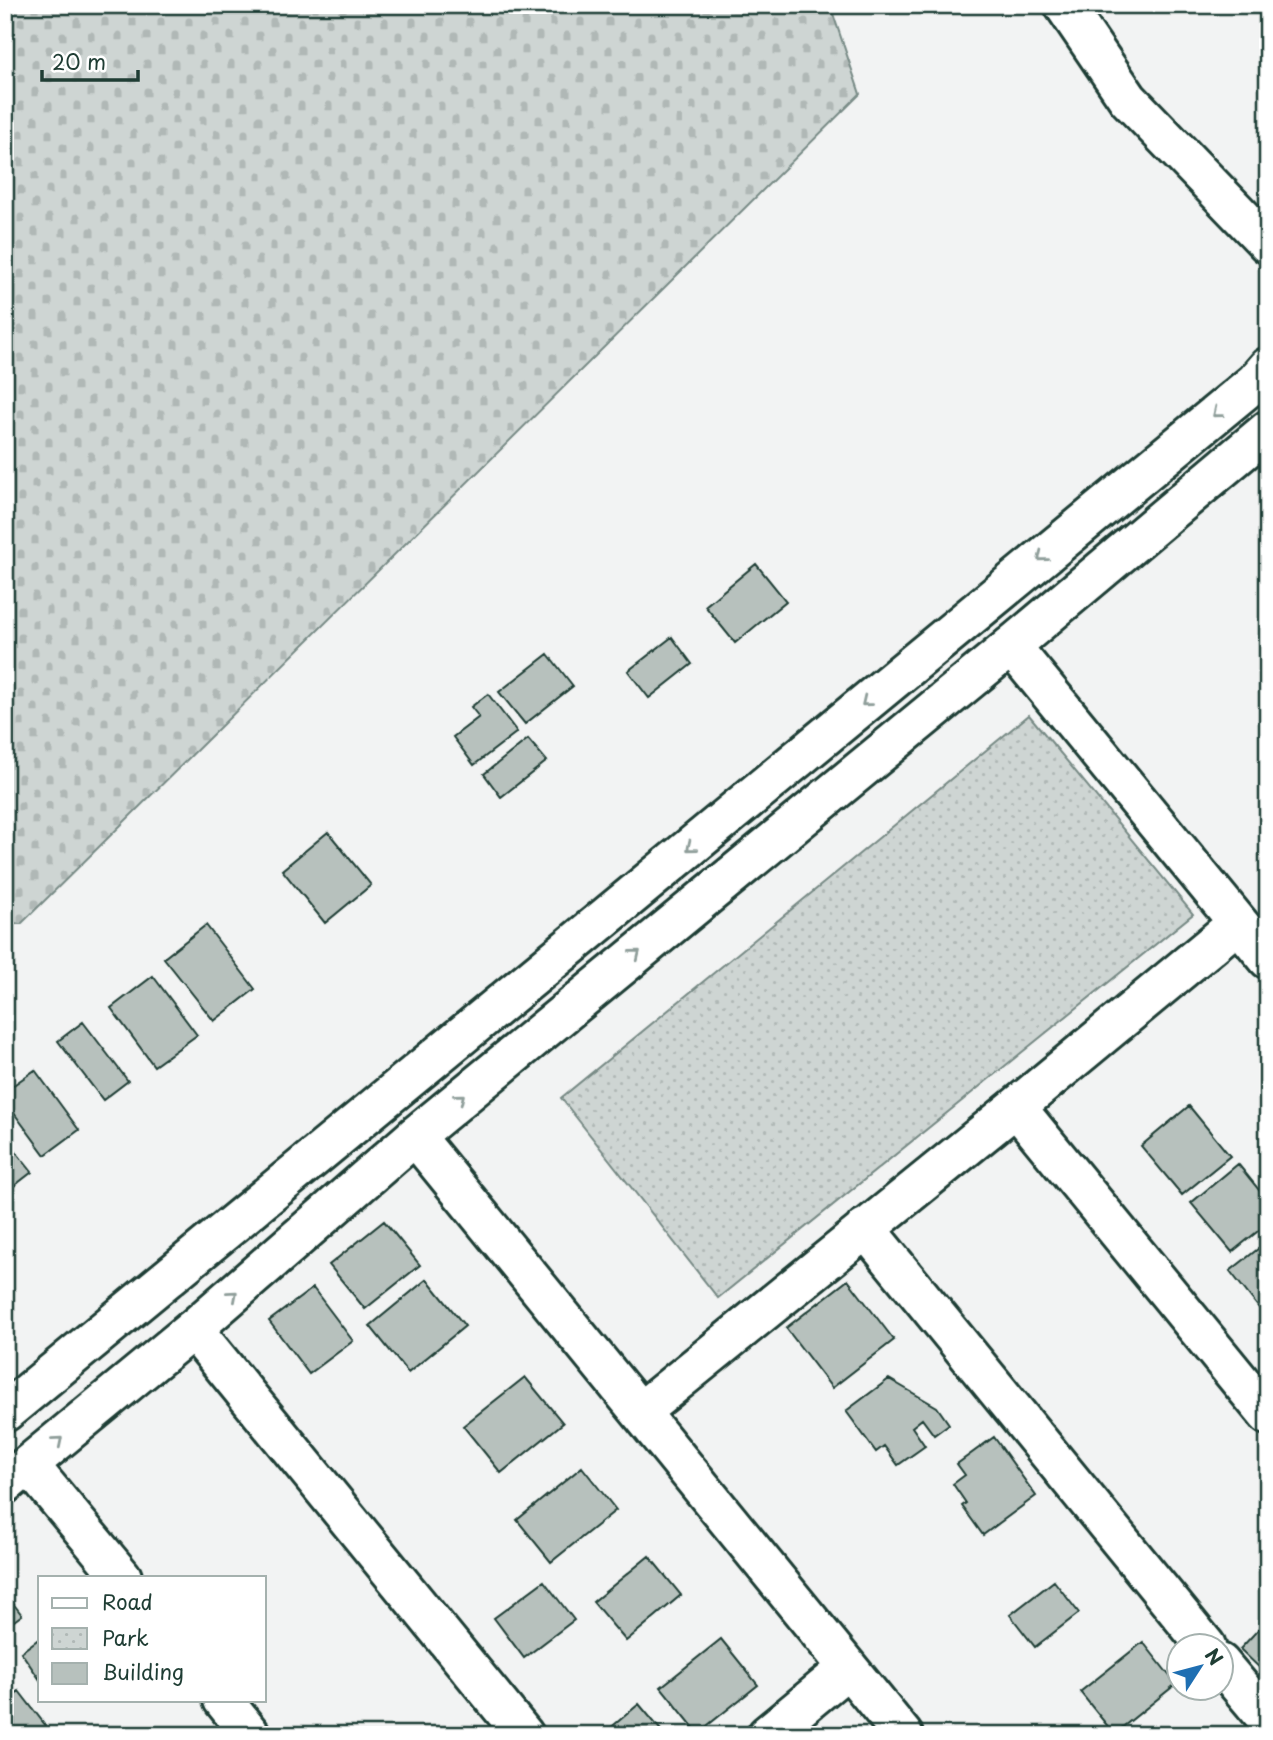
<svg xmlns="http://www.w3.org/2000/svg" width="1273" height="1740" viewBox="0 0 1273 1740" font-family="'Playpen Sans',sans-serif">
  <style>
    .cemetery { fill: url(#cemetery-stones); stroke: #768984; stroke-width: 2 }
    .park { fill: url(#park-dots); stroke: #768984; stroke-width: 2 }
    .building { fill: #b7c1bd; stroke: #1f3d34; stroke-width: 2 }
    .lines { fill: none; stroke-linecap: round; stroke-linejoin: round }
    .minor-casing { stroke: #1f3d34; stroke-width: 44 }
    .major-casing { stroke: #1f3d34; stroke-width: 44 }
    .minor { stroke: #fff; stroke-width: 38 }
    .major { stroke: #fff; stroke-width: 38 }
    .oneway { stroke: #8f9e9a }
  </style>
  <defs>
    <pattern id="cemetery-stones" width="16" height="16" patternUnits="userSpaceOnUse" patternTransform="scale(1.75)"><rect width="16" height="16" fill="#ced5d3"/><path d="M2 7V4a2 2 0 0 1 4 0v3zM10 15v-3a2 2 0 0 1 4 0v3z" fill="#b0b8b6"/></pattern>
    <pattern id="park-dots" width="8" height="8" patternUnits="userSpaceOnUse" patternTransform="scale(1.75)"><rect width="8" height="8" fill="#ced5d3"/><path d="M2 2h.1M6 6h.1" fill="none" stroke="#b0b8b6" stroke-width="1.8" stroke-linecap="round"/></pattern>
  </defs>
  <rect width="100%" height="100%" fill="#f2f3f3"/>
  <filter id="ink" filterUnits="userSpaceOnUse"><feTurbulence type="fractalNoise" baseFrequency=".0143" numOctaves="2"/><feDisplacementMap in="SourceGraphic" scale="14" xChannelSelector="R" yChannelSelector="G"/><feConvolveMatrix kernelMatrix="1 2 1 2 8 2 1 2 1" color-interpolation-filters="sRGB"/></filter>
  <g filter="url(#ink)">
    <!-- cemetery -->
    <path class="cemetery" d="M5,5H830L860,94L21,924L5,922Z"/>
    <!-- park -->
    <path class="park" d="M1029,715L1193,914L718,1298L561,1098Z"/>
    <!-- building -->
    <path class="building" d="M756,564L786,601L735,643L705,606Z
      M672,637L692,664L649,698L628,671Z
      M548,654L573,686L525,724L499,692Z
      M488,694L517,732L474,765L453,737L479,717L471,707Z
      M528,739L547,761L501,797L484,774Z
      M328,832L371,885L325,923L282,870Z
      M206,925L255,989L214,1021L164,958Z
      M153,976L197,1035L154,1066L111,1008Z
      M83,1022L128,1081L103,1100L58,1041Z
      M35,1070L79,1130L45,1155L5,1101V1091Z
      M1189,1106L1230,1156L1182,1195L1141,1146Z
      M5,1138L32,1172L5,1193Z
      M1238,1164L1268,1201V1223L1232,1252L1191,1203Z
      M384,1221L420,1265L365,1309L329,1265Z
      M1268,1241V1316L1266,1317L1230,1271Z
      M427,1279L465,1326L408,1373L370,1326Z
      M848,1280L894,1340L832,1388L786,1328Z
      M313,1288L353,1341L309,1374L269,1321Z
      M525,1377L563,1423L501,1473L463,1426Z
      M889,1379L937,1407L949,1424L934,1435L922,1419L912,1427L925,1446L898,1465L884,1446L876,1452L846,1411Z
      M994,1437L1036,1496L983,1535L962,1506L966,1503L953,1484L965,1475L957,1464Z
      M582,1467L616,1510L551,1562L517,1520Z
      M649,1556L681,1595L626,1641L593,1602Z
      M544,1581L574,1620L524,1658L494,1618Z
      M1054,1581L1079,1613L1035,1647L1010,1615Z
      M5,1593L22,1615L10,1624L5,1618Z
      M1268,1619V1676L1240,1649Z
      M40,1638V1680L21,1652Z
      M721,1639L758,1685L698,1733L661,1687Z
      M1143,1642L1176,1684L1114,1734L1080,1692Z
      M5,1673L13,1683L5,1688Z
      M19,1691L49,1730L44,1735H5V1702Z
      M639,1704L665,1735H602Z"/>
    <g class="lines">
      <!-- minor casing -->
      <g class="minor-casing">
        <path id="minor" d="M1064,5L1128,99L1268,244
          M1011,646L1268,959
          M1016,1107L1268,1415
          M415,1136L903,1735
          M865,1228L1206,1646
          M193,1329L524,1735
          M640,1412L1016,1107L1238,923
          M29,1465L122,1577
          M1220,1663L1268,1720
          M223,1700L251,1735
          M767,1735L848,1668"/>
      </g>
      <!-- major casing -->
      <g class="major-casing">
        <path id="major" d="M5,1412L1255,382L1268,367
          M5,1484L193,1329L415,1136L1011,646L1268,430"/>
      </g>
      <!-- minor -->
      <use href="#minor" class="minor"/>
      <!-- major -->
      <use href="#major" class="major"/>
    </g>
    <!-- one-way arrows -->
    <defs><path id="oneway-chevron" d="M-2-3.5L2.5 0L-2 3.5" fill="none" stroke-width="1.6" stroke-linecap="round" stroke-linejoin="round" transform="scale(1.75)"/></defs>
    <g class="oneway">
      <use href="#oneway-chevron" transform="translate(1217 413) rotate(141)"/>
      <use href="#oneway-chevron" transform="translate(1042 557) rotate(141)"/>
      <use href="#oneway-chevron" transform="translate(866 702) rotate(141)"/>
      <use href="#oneway-chevron" transform="translate(691 847) rotate(141)"/>
      <use href="#oneway-chevron" transform="translate(636 954) rotate(-39)"/>
      <use href="#oneway-chevron" transform="translate(460 1098) rotate(-39)"/>
      <use href="#oneway-chevron" transform="translate(233 1295) rotate(-41)"/>
      <use href="#oneway-chevron" transform="translate(58 1441) rotate(-40)"/>
    </g>
  </g>
  <!-- margin -->
  <rect width="1273" height="1740" fill="none" stroke="#fff" stroke-width="28"/>
  <rect x="14" y="14" width="1245" height="1712" fill="none" stroke="#1f3d34" stroke-width="2.5" filter="url(#ink)"/>
  <!-- legend -->
  <rect x="38" y="1576" width="228" height="126" fill="#ffffff" stroke="#a5b1ae" stroke-width="2"/>
  <rect x="52" y="1598" width="35" height="10" fill="#ffffff" stroke="#a5b1ae" stroke-width="2"/>
  <text x="102" y="1610" font-size="21" fill="#1f3d34">Road</text>
  <rect x="52" y="1628" width="35" height="21" fill="url(#park-dots)" stroke="#a5b1ae" stroke-width="2"/>
  <text x="102" y="1646" font-size="21" fill="#1f3d34">Park</text>
  <rect x="52" y="1663" width="35" height="21" fill="#b7c1bd" stroke="#a5b1ae" stroke-width="2"/>
  <text x="102" y="1680" font-size="21" fill="#1f3d34">Building</text>
  <!-- north arrow -->
  <g transform="translate(1200 1667) rotate(54)"><circle r="33" fill="#ffffff" stroke="#a5b1ae" stroke-width="2"/>
  <path d="M0-5L12 26L0 18L-12 26Z" fill="#1f6fb2"/>
  <text y="-10" font-size="19" font-weight="bold" text-anchor="middle" fill="#1f3d34">N</text>
  </g>
  <!-- scale -->
  <path d="M42 70v10h96v-10" fill="none" stroke="#1f3d34" stroke-width="3.5"/>
  <text x="52" y="70" font-size="21" fill="#1f3d34" stroke="#ffffff" stroke-width="5" paint-order="stroke">20 m</text>
</svg>
